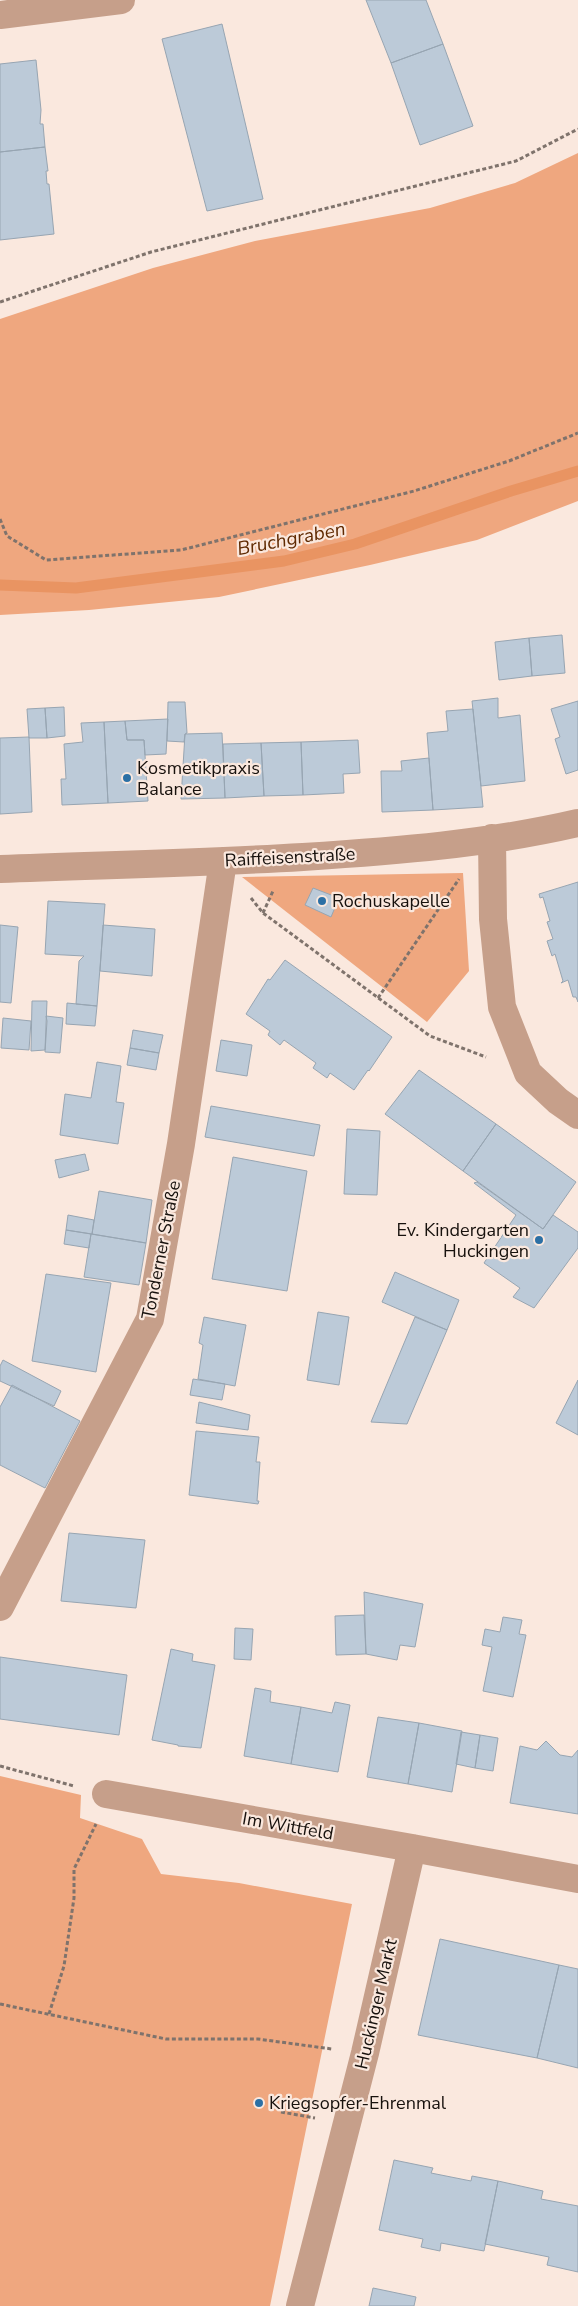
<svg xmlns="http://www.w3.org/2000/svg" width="578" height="2306" viewBox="0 0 578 2306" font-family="'Nunito Sans',sans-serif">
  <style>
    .green { fill: #efa77f }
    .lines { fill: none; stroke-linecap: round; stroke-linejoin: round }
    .stream { stroke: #e99462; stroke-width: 11 }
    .building { fill: #bccad8; stroke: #97a5b2 }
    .path { stroke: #7f736c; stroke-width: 3; stroke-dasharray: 4 2.5; stroke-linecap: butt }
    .minor { stroke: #c69f8a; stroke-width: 28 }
    .poi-dot { fill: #2c70a5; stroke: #fae8de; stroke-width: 2 }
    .labels { text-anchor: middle; stroke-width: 4.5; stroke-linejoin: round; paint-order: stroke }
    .poi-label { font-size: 18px; fill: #17110d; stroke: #fae8de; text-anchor: start }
    .street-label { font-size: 18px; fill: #17110d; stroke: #fae8de }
    .water-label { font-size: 19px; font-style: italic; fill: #602a02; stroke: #fae8de }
  </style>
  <rect width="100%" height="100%" fill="#fae8de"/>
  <!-- green -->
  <path class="green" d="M578,153V501L477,540L370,565L219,597L89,610L0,615V319L153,268L255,241L430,208L515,183Z
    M463,873L469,971L427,1022L242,877Z
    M0,1776L81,1795L80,1818L142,1839L161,1874L239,1883L352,1904L270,2306H0Z"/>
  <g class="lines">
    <!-- stream -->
    <path class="stream" d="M0,585L76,588L284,561L355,544L511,491L578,471"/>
  </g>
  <!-- building -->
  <path class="building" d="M366,0H426L443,44L391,63Z
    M222,24L263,199L207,211L162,39Z
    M443,44L473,126L420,145L391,63Z
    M36,60L41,110L40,124H43L45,147L0,152V64Z
    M45,147L48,171H46L47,184H49L54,234L0,240V152Z
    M562,635L565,673L532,676L529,638Z
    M529,638L532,676L499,680L495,642Z
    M498,698V718L520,715L525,781L481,786L472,701Z
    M578,701V770L566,774L555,739L560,737L551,709Z
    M168,702H185L187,733L185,734L184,742L167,741Z
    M64,707L65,736L47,738L45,708Z
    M45,708L47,738H29L27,709Z
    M473,709L483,807L433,810L427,733L448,731L446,711Z
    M168,719L166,754L145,755L144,740H127L125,721Z
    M125,721L127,740H144L148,801L108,803L104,722Z
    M104,722L108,803L62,805L61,779H66L64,744L83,742L81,723Z
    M222,733L225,798L181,799L185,734Z
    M29,737L32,812L0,814V738Z
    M358,740L360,773L343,774L344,793L303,795L301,742Z
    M301,742L303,795L264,796L261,743Z
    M261,743L264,796L225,798L223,744Z
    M429,758L433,810L382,812L381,771H402L401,761Z
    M578,882V1002L576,997H573L568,980L561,983L563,981L555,954L552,956L547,941L553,939L547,922L550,921L543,897L540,898L539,894Z
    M313,888L339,898L331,917L305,905Z
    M48,901L105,904L97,1006L76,1004L79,961L84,956L45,954Z
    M0,925L18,927L11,1003L0,1002Z
    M103,925L155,929L152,976L100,971Z
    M285,960L392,1037L369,1071L368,1070L354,1090L330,1073L327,1078L313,1068L316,1063L284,1040L280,1045L268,1035L270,1031L246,1014L268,979L270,980Z
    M32,1001H47L45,1050L31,1051Z
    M67,1003L97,1006L95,1026L66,1024Z
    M46,1016L63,1018L60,1053L45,1052L47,1021Z
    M3,1018L31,1021L29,1050L1,1048Z
    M133,1030L163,1035L159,1053L130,1048Z
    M221,1040L252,1045L247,1076L216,1071Z
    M130,1048L159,1053L156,1070L127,1065Z
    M97,1062L121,1066L116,1102L124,1103L118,1144L60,1135L65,1094L91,1098Z
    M419,1070L496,1124L463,1171L385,1114Z
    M211,1106L320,1125L314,1156L205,1137Z
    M496,1124L576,1182L543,1229L463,1171Z
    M347,1129L380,1131L377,1195L344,1194Z
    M85,1154L89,1170L59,1178L55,1160Z
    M233,1157L307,1171L287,1291L212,1279Z
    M477,1182L543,1229L553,1215L578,1232V1248L534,1308L513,1297L520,1288L484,1263L516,1215L474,1183Z
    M99,1191L152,1200L146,1243L92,1234Z
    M68,1215L94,1220L92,1234L66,1230Z
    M66,1230L91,1234L89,1248L64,1244Z
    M91,1234L146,1243L139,1285L84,1277Z
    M395,1272L459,1300L447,1330L382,1302Z
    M46,1274L111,1283L96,1372L32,1361Z
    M318,1312L349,1317L339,1385L307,1380Z
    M204,1317L246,1325L235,1386L198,1379L203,1345L199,1343Z
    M415,1317L447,1330L407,1424L371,1422Z
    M3,1360L61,1391L54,1406L0,1381V1366Z
    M193,1379L225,1384L222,1400L190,1395Z
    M578,1380V1435L556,1423Z
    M12,1385L80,1421L45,1488L0,1465V1407Z
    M199,1402L250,1415L248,1430L196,1423Z
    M196,1431L259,1437L256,1462H260L257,1501H259L258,1504L189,1495Z
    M69,1533L145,1540L136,1608L61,1601Z
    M364,1592L423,1604L415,1647L400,1645L397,1660L366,1654Z
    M364,1615L366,1654L336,1655L335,1616Z
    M503,1617L522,1620L519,1634L526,1635L513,1697L483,1691L492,1647L482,1645L485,1629L500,1632Z
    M235,1628L253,1629L251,1660L234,1659Z
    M171,1649L193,1654L192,1661L215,1665L201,1748L178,1746V1745L152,1740Z
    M0,1657L127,1675L119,1735L0,1719Z
    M255,1688L271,1691L270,1702L301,1707L291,1764L244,1756Z
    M335,1702L350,1705L338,1772L291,1764L301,1707L332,1713Z
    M378,1717L419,1723L408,1784L367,1777Z
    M419,1723L462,1731L452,1792L408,1784Z
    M461,1732L480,1735L475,1768L456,1764Z
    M480,1735L498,1738L493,1771L475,1768Z
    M546,1741L560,1755L572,1757L578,1750V1814L510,1803L520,1746L537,1750Z
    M440,1939L559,1965L537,2058L418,2035Z
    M559,1965L578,1969V2068L537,2058Z
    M394,2160L433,2168L431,2173L471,2181L472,2176L498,2181L484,2251L441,2243L440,2251L421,2247L423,2239L379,2230Z
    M498,2181L543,2191L541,2199L578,2206V2272L547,2265L549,2257L485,2244Z
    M373,2288L416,2297L414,2306H369Z"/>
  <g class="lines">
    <!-- path -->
    <path class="path" d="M0,302L151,252L516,161L578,129
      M0,519L7,536L46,560L181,550L414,491L509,461L578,433
      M251,898L263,913L430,1036L486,1057
      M263,913L273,891
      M378,998L459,879
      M0,1766L74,1786
      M0,2004L166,2039H258L332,2049
      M49,2014L64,1966L74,1898V1869L96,1824
      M281,2112L315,2118"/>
    <!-- minor -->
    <path class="minor" d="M0,15L121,0
      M492,838L493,919L502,1007L528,1073L558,1101L578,1115
      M0,869C101,865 202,863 303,857C395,851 488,844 578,823
      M0,1607L150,1319L181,1144L223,861
      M106,1794L412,1848L578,1879
      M300,2306L365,2053L412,1848"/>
  </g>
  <!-- markers -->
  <g class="poi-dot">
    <circle cx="127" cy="778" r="5"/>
    <circle cx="322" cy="901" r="5"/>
    <circle cx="539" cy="1240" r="5"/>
    <circle cx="259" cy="2103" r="5"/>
  </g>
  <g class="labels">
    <!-- poi labels -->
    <g class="poi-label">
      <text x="137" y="774">Kosmetikpraxis<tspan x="137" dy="21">Balance</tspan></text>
      <text x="332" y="907">Rochuskapelle</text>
      <text x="529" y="1236" text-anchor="end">Ev. Kindergarten<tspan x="529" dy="21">Huckingen</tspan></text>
      <text x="269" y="2109">Kriegsopfer-Ehrenmal</text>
    </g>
    <!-- street labels -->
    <g class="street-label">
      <text transform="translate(290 857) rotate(-3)" y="6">Raiffeisenstraße</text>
      <text transform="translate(161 1250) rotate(-79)" y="6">Tonderner Straße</text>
      <text transform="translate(288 1826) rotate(10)" y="6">Im Wittfeld</text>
      <text transform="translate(376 2004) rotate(-77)" y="6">Huckinger Markt</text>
    </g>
    <!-- water labels -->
    <g class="water-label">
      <text transform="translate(291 538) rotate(-11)" y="7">Bruchgraben</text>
    </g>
  </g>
</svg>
